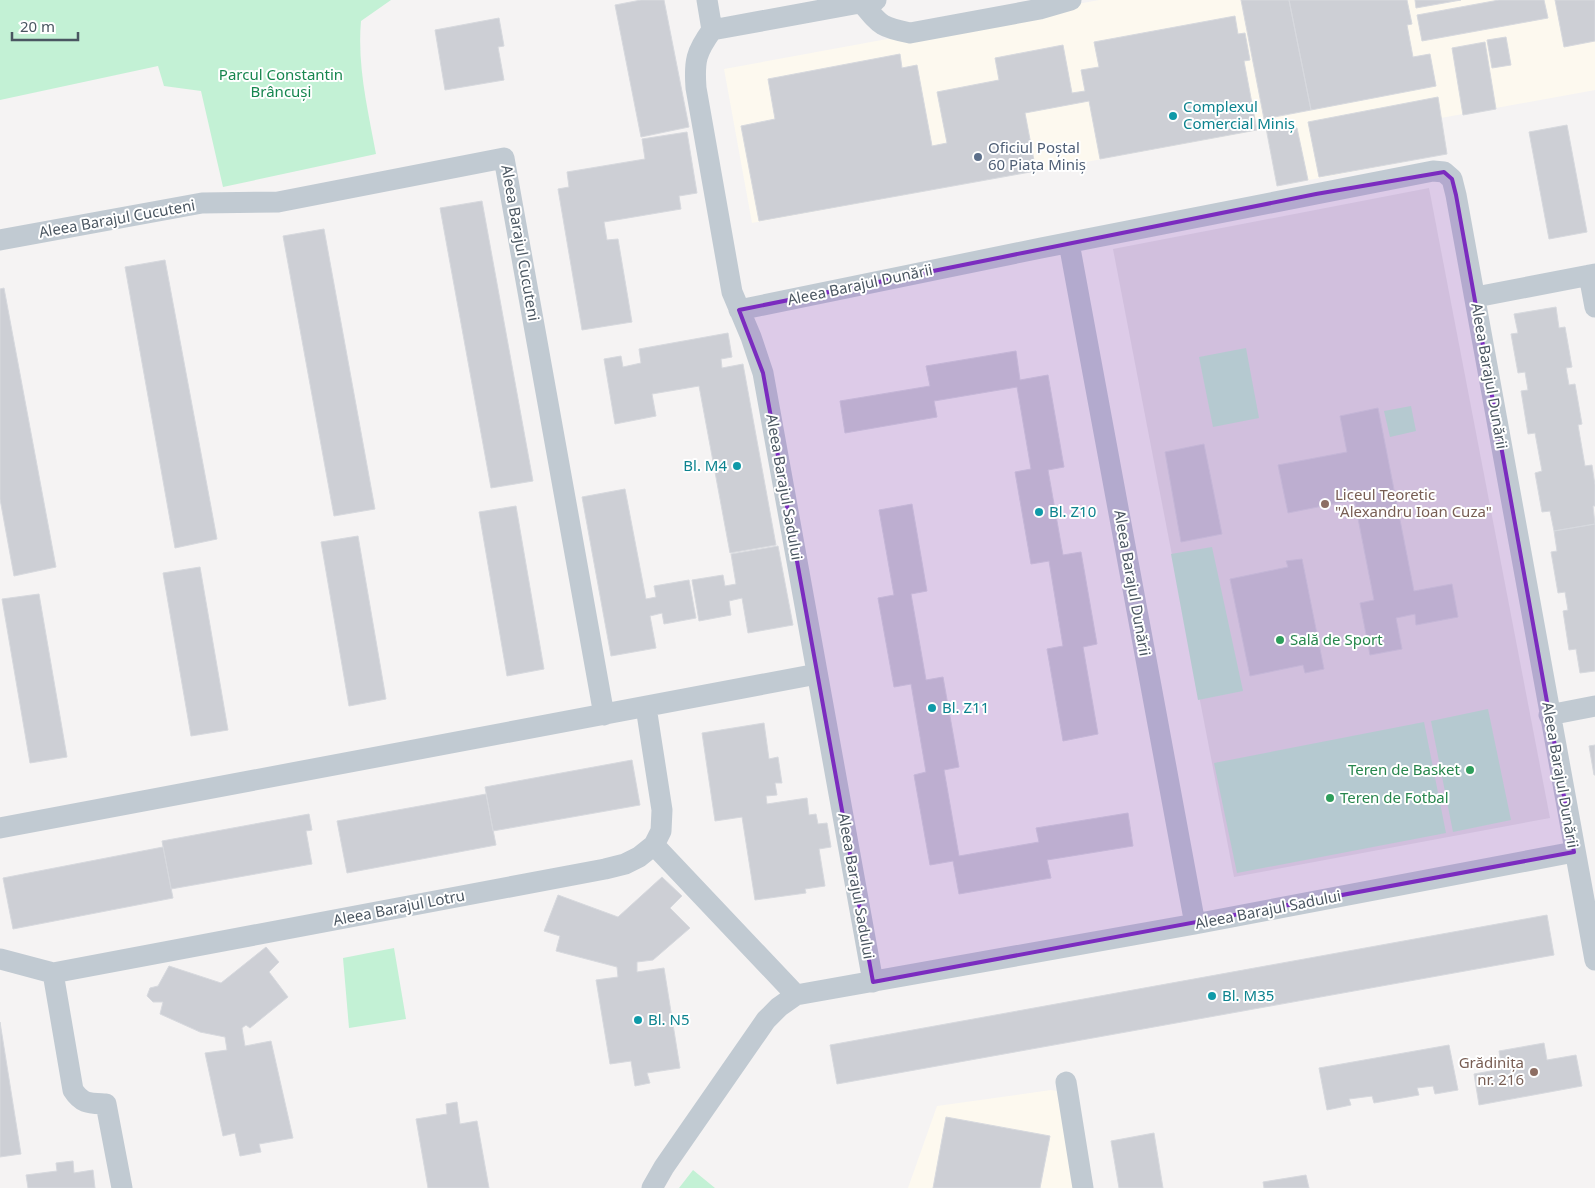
<svg xmlns="http://www.w3.org/2000/svg" width="1595" height="1188" viewBox="0 0 1595 1188" font-family="'Noto Sans',sans-serif">
  <style>
    .commercial { fill: #fdf9ef }
    .education { fill: #e6e4e5 }
    .green { fill: #c3f1d5 }
    .building { fill: #cdcfd5; stroke: #d7d9de }
    .lines { fill: none; stroke-linecap: round; stroke-linejoin: round }
    .minor { stroke: #c1cad2; stroke-width: 21 }
    .marked { fill: #7b2cbf; fill-opacity: 0.2; stroke: #7b2cbf; stroke-width: 4; stroke-linejoin: round }
    .culture-dot { fill: #0f9aa8; stroke: #fff; stroke-width: 2 }
    .service-dot { fill: #5c6f8a; stroke: #fff; stroke-width: 2 }
    .education-dot { fill: #8d6e63; stroke: #fff; stroke-width: 2 }
    .leisure-dot { fill: #2e9e5b; stroke: #fff; stroke-width: 2 }
    .labels { text-anchor: middle; stroke-width: 4; stroke-linejoin: round; paint-order: stroke }
    .park-label { font-size: 15px; fill: #17864f; stroke: #fff }
    .culture-label { font-size: 15px; fill: #0d838f; stroke: #fff; text-anchor: start }
    .service-label { font-size: 15px; fill: #4e5e75; stroke: #fff; text-anchor: start }
    .street-label { font-size: 15px; fill: #4a5661; stroke: #fff }
    .education-label { font-size: 15px; fill: #785e54; stroke: #fff; text-anchor: start }
    .leisure-label { font-size: 15px; fill: #27864d; stroke: #fff; text-anchor: start }
  </style>
  <rect width="100%" height="100%" fill="#f5f3f3"/>
  <!-- commercial -->
  <path class="commercial" d="M1099,0H1595V90L1441,118L1447,154L1277,186L1266,129L752,223L724,69Z
    M1051,1090L1057,1091L1075,1188H908L937,1106Z"/>
  <!-- education -->
  <path class="education" d="M1429,188L1550,818L1234,877L1113,249Z"/>
  <!-- green -->
  <path class="green" d="M0,0H391L361,21C357,66 368,110 376,154L223,187L201,91L164,86L158,66L0,100Z
    M1246,348L1259,418L1213,427L1199,357Z
    M1411,406L1416,431L1390,437L1384,411Z
    M1212,547L1243,691L1198,700L1171,554Z
    M1488,709L1511,820L1453,832L1431,721Z
    M1424,722L1446,833L1237,873L1214,763Z
    M394,948L406,1019L349,1028L343,958Z
    M693,1170L715,1188H679Z"/>
  <!-- building -->
  <path class="building" d="M641,0H664L689,127L641,137L615,5Z
    M1241,0H1289L1311,110L1264,119Z
    M1289,0H1407L1412,24L1407,25L1413,57L1430,54L1436,86L1311,110Z
    M1415,0H1461L1416,8Z
    M1499,0H1544L1548,18L1422,41L1417,15Z
    M1555,0H1595V41L1564,47Z
    M1235,16L1238,34L1245,33L1250,60L1244,61L1257,130L1100,159L1089,101L1025,113L1036,171L759,221L741,126L775,119L768,79L900,54L902,68L917,65L932,146L947,143L937,92L999,80L995,58L1063,45L1072,93L1085,91L1081,70L1099,67L1094,42Z
    M499,18L504,46L498,47L504,80L445,90L435,30Z
    M1506,37L1511,65L1492,68L1487,40Z
    M1485,42L1496,109L1463,115L1452,48Z
    M1438,97L1447,154L1319,177L1308,122Z
    M1567,125L1587,232L1549,239L1529,132Z
    M1266,128H1297L1308,180L1277,186Z
    M687,132L697,193L679,196L681,209L604,222L607,240L618,239L632,322L582,330L558,189L569,187L567,172L645,159L642,139Z
    M482,201L533,481L491,488L440,208Z
    M324,229L375,509L334,516L283,236Z
    M165,260L217,539L175,548L125,267Z
    M4,288L56,567L14,576L0,499V289Z
    M1556,307L1559,328L1565,327L1572,367L1566,368L1569,385L1575,384L1582,424L1578,425L1585,466L1592,465L1595,485V506H1593L1595,524L1554,531L1550,511L1542,512L1535,473L1542,471L1535,433L1528,434L1521,391L1528,390L1525,372L1518,373L1511,334L1518,333L1514,314Z
    M728,333L732,357L721,359L722,368L743,364L776,545L730,553L699,386L652,394L656,416L615,424L604,359L621,356L623,367L641,363L639,349Z
    M1016,351L1020,380L1048,375L1064,467L1048,470L1063,555L1081,552L1097,644L1083,647L1098,734L1063,741L1047,649L1063,646L1049,561L1031,564L1015,472L1031,469L1017,387L934,401L937,417L845,433L840,401L930,386L926,366Z
    M1378,408L1414,591L1452,584L1458,617L1416,625L1415,614L1396,618L1402,649L1370,655L1360,603L1374,600L1353,493L1347,495L1348,501L1288,513L1278,465L1347,452L1340,416Z
    M1204,444L1222,534L1181,542L1165,452Z
    M625,489L646,599L656,597L654,586L689,580L696,618L664,624L662,613L650,616L656,648L611,656L582,497Z
    M912,504L927,591L911,594L926,680L943,677L959,767L944,770L959,856L1039,842L1036,828L1128,813L1133,846L1047,860L1051,878L959,894L953,861L930,865L914,775L926,772L911,684L894,687L878,598L894,595L879,510Z
    M516,506L544,669L507,676L479,512Z
    M1595,524V671L1580,673L1576,649L1569,650L1563,611L1568,610L1565,592L1558,593L1551,552L1557,551L1554,531Z
    M358,536L386,699L349,706L321,542Z
    M778,546L793,625L748,633L742,598L729,601L731,615L699,621L692,580L723,575L725,586L736,584L731,554Z
    M1302,559L1324,669L1305,673L1303,665L1250,676L1230,579L1288,567L1286,561Z
    M200,567L228,730L191,736L163,573Z
    M39,594L67,757L30,763L2,599Z
    M764,723L769,759L778,757L782,783H775L777,795L766,796L767,804L807,798L809,815L816,814L818,824L827,823L831,847L819,849L825,886L805,889L806,893L755,900L742,817L715,821L702,733Z
    M1595,745V775H1594L1589,746Z
    M632,760L640,805L493,831L485,787Z
    M486,794L496,845L347,873L337,821Z
    M309,814L312,830L306,831L312,864L171,889L162,841Z
    M163,847L173,898L13,929L3,878Z
    M662,877L682,896L670,908L690,928L653,960L637,962V972L664,968L680,1068L647,1073L650,1083L635,1086L631,1061L610,1064L596,980L618,977L617,967L556,951L560,936L544,931L558,895L618,917Z
    M1547,915L1554,955L837,1084L830,1045Z
    M266,947L279,962L269,972L288,997L250,1028L246,1025L242,1028L245,1046L271,1041L293,1138L259,1144L261,1152L240,1156L235,1133L223,1136L205,1053L227,1050L225,1037L200,1032L160,1014L163,1002H153L147,996L150,988L158,986L169,966L221,983Z
    M0,1022L21,1154L0,1157Z
    M1544,1043L1547,1060L1576,1055L1582,1086L1479,1105L1474,1074L1502,1069L1499,1051Z
    M1449,1045L1458,1090L1435,1094L1433,1086L1417,1088L1419,1095L1374,1103L1372,1096L1349,1099L1351,1105L1327,1110L1319,1068Z
    M457,1102L460,1124L477,1121L489,1188H428L416,1119L447,1114L446,1104Z
    M946,1117L1050,1136L1040,1188H933Z
    M1154,1133L1163,1188H1119L1111,1141Z
    M73,1161L74,1173L93,1170L95,1188H28L26,1175L57,1171L56,1163Z
    M1306,1175L1309,1188H1264L1263,1182Z"/>
  <g class="lines">
    <!-- minor -->
    <path class="minor" d="M707,0L712,30C696,52 694,61 696,88L732,292L751,337L763,373L873,982
      M862,3C881,26 881,27 910,33L1040,9L1071,0
      M712,30L876,0
      M0,240L202,203L278,202L504,158L604,715
      M1069,243L1195,924
      M1589,275L1595,307
      M1476,297L1595,274
      M739,310L1041,248L1433,171L1444,172L1452,179L1456,195L1595,960
      M1549,715L1595,706
      M0,828L817,674
      M654,845L796,995
      M0,959L53,973L605,869L625,864L639,857L654,845L661,831L662,810L646,707
      M53,973L73,1090C82,1104 89,1103 106,1104L122,1188
      M1066,1082L1083,1188
      M652,1188L664,1167L766,1020L779,1007L796,995L1195,924L1574,852"/>
  </g>
  <!-- marked area -->
  <path class="marked" d="M1444,172L1452,179L1456,195L1574,852L873,982L763,373L739,310L1316,194Z"/>
  <!-- markers -->
  <g class="culture-dot">
    <circle cx="1173" cy="116" r="5"/>
    <circle cx="737" cy="466" r="5"/>
    <circle cx="1039" cy="512" r="5"/>
    <circle cx="932" cy="708" r="5"/>
    <circle cx="1212" cy="996" r="5"/>
    <circle cx="638" cy="1020" r="5"/>
  </g>
  <circle class="service-dot" cx="978" cy="157" r="5"/>
  <g class="education-dot">
    <circle cx="1325" cy="504" r="5"/>
    <circle cx="1534" cy="1072" r="5"/>
  </g>
  <g class="leisure-dot">
    <circle cx="1280" cy="640" r="5"/>
    <circle cx="1470" cy="770" r="5"/>
    <circle cx="1330" cy="798" r="5"/>
  </g>
  <g class="labels">
    <!-- park labels -->
    <g class="park-label">
      <text x="281" y="80">Parcul Constantin<tspan x="281" dy="17">Brâncuși</tspan></text>
    </g>
    <!-- culture labels -->
    <g class="culture-label">
      <text x="1183" y="112">Complexul<tspan x="1183" dy="17">Comercial Miniș</tspan></text>
      <text x="727" y="471" text-anchor="end">Bl. M4</text>
      <text x="1049" y="517">Bl. Z10</text>
      <text x="942" y="713">Bl. Z11</text>
      <text x="1222" y="1001">Bl. M35</text>
      <text x="648" y="1025">Bl. N5</text>
    </g>
    <!-- service labels -->
    <g class="service-label">
      <text x="988" y="153">Oficiul Poștal<tspan x="988" dy="17">60 Piața Miniș</tspan></text>
    </g>
    <!-- street labels -->
    <g class="street-label">
      <text transform="translate(117 219) rotate(-10)" y="5">Aleea Barajul Cucuteni</text>
      <text transform="translate(520 243) rotate(80)" y="5">Aleea Barajul Cucuteni</text>
      <text transform="translate(860 285) rotate(-12)" y="5">Aleea Barajul Dunării</text>
      <text transform="translate(1489 376) rotate(80)" y="5">Aleea Barajul Dunării</text>
      <text transform="translate(784 487) rotate(80)" y="5">Aleea Barajul Sadului</text>
      <text transform="translate(1132 583) rotate(80)" y="5">Aleea Barajul Dunării</text>
      <text transform="translate(1560 775) rotate(80)" y="5">Aleea Barajul Dunării</text>
      <text transform="translate(856 886) rotate(80)" y="5">Aleea Barajul Sadului</text>
      <text transform="translate(399 908) rotate(-11)" y="5">Aleea Barajul Lotru</text>
      <text transform="translate(1268 910) rotate(-11)" y="5">Aleea Barajul Sadului</text>
    </g>
    <!-- education labels -->
    <g class="education-label">
      <text x="1335" y="500">Liceul Teoretic<tspan x="1335" dy="17">"Alexandru Ioan Cuza"</tspan></text>
      <text x="1524" y="1068" text-anchor="end">Grădinița<tspan x="1524" dy="17">nr. 216</tspan></text>
    </g>
    <!-- leisure labels -->
    <g class="leisure-label">
      <text x="1290" y="645">Sală de Sport</text>
      <text x="1460" y="775" text-anchor="end">Teren de Basket</text>
      <text x="1340" y="803">Teren de Fotbal</text>
    </g>
  </g>
  <!-- scale -->
  <path d="M12 32v8h66v-8" fill="none" stroke="#4a5661" stroke-width="2.5"/>
  <text x="20" y="32" font-size="15" fill="#4a5661" stroke="#ffffff" stroke-width="4" paint-order="stroke">20 m</text>
</svg>
